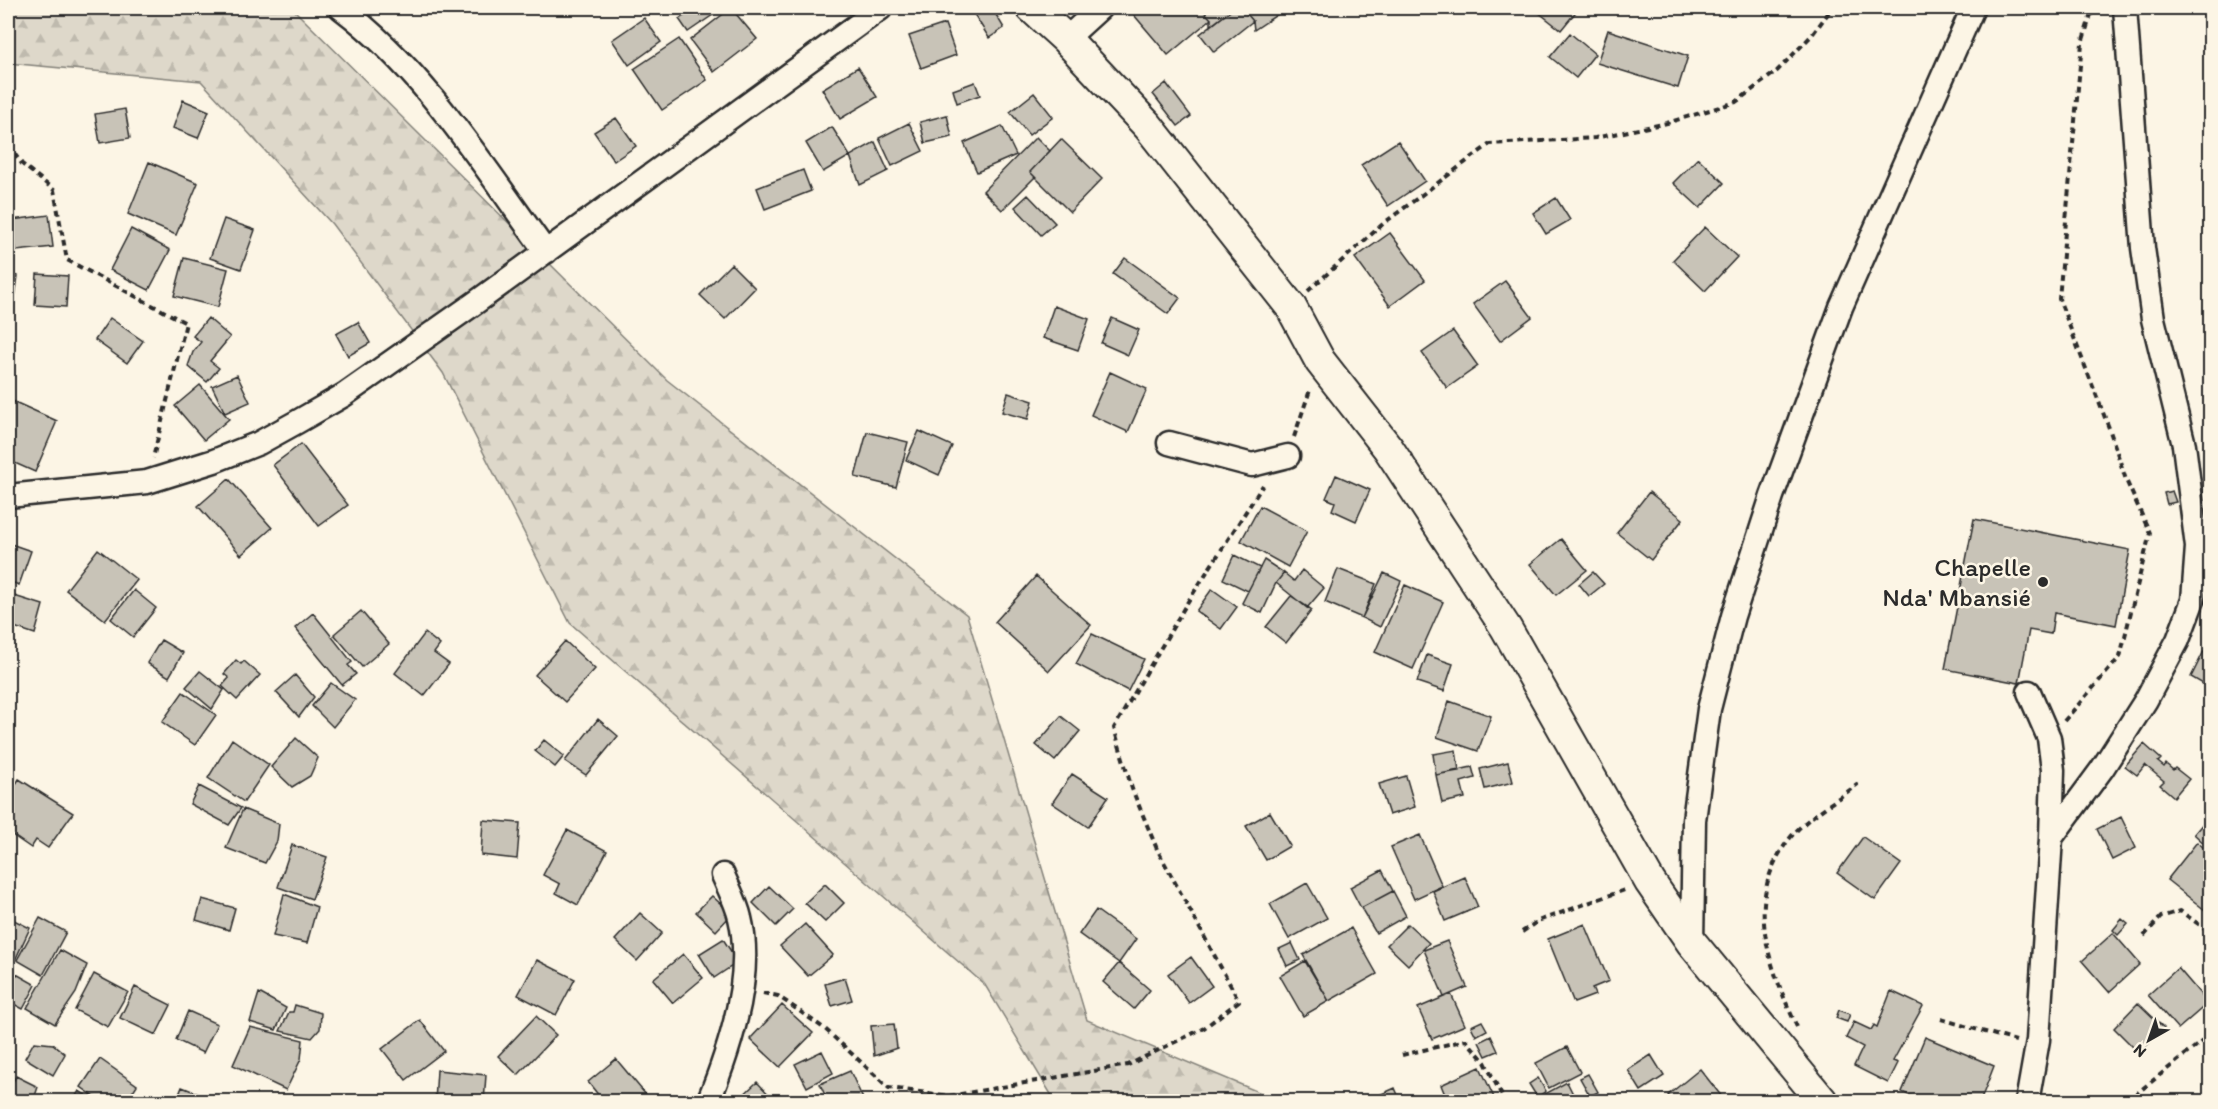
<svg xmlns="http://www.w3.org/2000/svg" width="2218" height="1109" viewBox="0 0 2218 1109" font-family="Itim,sans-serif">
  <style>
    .forest { fill: url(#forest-firs); stroke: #84827a; stroke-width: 1.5 }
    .building { fill: #c8c3b7; stroke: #2b2b2b; stroke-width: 1.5 }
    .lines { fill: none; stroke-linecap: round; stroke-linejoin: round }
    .minor-casing { stroke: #2b2b2b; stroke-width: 27 }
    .major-casing { stroke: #2b2b2b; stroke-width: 34 }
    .path { stroke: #2b2b2b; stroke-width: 4; stroke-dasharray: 6 4.5; stroke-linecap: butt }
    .minor { stroke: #fcf5e5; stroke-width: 22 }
    .major { stroke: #fcf5e5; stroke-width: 30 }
    .poi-dot { fill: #2b2b2b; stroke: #fcf5e5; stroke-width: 2 }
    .labels { text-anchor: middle; stroke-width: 5; stroke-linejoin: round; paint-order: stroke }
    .poi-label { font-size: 26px; fill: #2b2b2b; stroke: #fcf5e5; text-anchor: end }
  </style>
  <defs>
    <pattern id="forest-firs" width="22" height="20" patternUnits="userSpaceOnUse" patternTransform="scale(1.5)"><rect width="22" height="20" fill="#ded8ca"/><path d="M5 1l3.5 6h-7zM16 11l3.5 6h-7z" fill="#bfbaae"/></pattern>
  </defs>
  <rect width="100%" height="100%" fill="#fcf5e5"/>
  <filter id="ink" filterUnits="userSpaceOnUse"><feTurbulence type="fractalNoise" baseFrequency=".0167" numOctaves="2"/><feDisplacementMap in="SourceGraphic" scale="12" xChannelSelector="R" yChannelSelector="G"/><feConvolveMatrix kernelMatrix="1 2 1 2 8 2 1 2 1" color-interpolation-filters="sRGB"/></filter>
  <g filter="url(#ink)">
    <!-- forest -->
    <path class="forest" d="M8,8H292L667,380L967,615L1087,1020L1280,1101H1055L985,985L570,623L443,373L332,224L201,81L8,63Z"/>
    <!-- building -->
    <path class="building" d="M696,8H723L688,32L679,19Z
      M731,8L757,39L714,72L690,40Z
      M985,8H992L1004,28L989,38L974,14Z
      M1142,8H1201L1211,19L1168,55L1134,15Z
      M1201,8H1234L1211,26V19Z
      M1234,8H1242L1253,21L1214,52L1200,34Z
      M1242,8H1287L1254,30L1253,21Z
      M1533,8H1579L1561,30Z
      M644,18L661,42L629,65L612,40Z
      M945,24L956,55L921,68L909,36Z
      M1608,30L1688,56L1678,88L1597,63Z
      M1570,33L1595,54L1576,78L1550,57Z
      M679,39L707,80L662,110L634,69Z
      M858,67L877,97L840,119L822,89Z
      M975,82L980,95L957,103L953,90Z
      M1166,83L1191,116L1178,126L1153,94Z
      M1034,93L1053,117L1029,135L1010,112Z
      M183,100L209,111L198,138L173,128Z
      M125,109L130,138L100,143L95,114Z
      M947,115L952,137L925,143L920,122Z
      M616,118L636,146L614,161L594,132Z
      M909,123L923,151L892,166L879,138Z
      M1002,126L1016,155L977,172L964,143Z
      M832,127L850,156L823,172L806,143Z
      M1036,137L1050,151L1030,172L1035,177L1002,210L983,191Z
      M1061,139L1102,179L1070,212L1030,172Z
      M1398,141L1425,181L1388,206L1361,165Z
      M875,142L888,171L860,185L850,156Z
      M1698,158L1724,183L1700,208L1673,183Z
      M149,162L198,183L176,235L128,214Z
      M803,170L811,191L765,209L757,188Z
      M1028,195L1055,223L1041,235L1015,207Z
      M1556,198L1570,220L1546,234L1533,213Z
      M49,215L53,247L16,251L12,220Z
      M224,219L255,230L241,269L210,258Z
      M1705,227L1737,257L1705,291L1673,260Z
      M131,229L170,250L149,290L110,270Z
      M1390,233L1425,280L1390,306L1355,258Z
      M184,258L228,269L218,307L174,296Z
      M1125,258L1180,298L1168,314L1113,274Z
      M731,264L755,288L725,319L700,295Z
      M37,274L68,276L66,307L35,305Z
      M8,275L18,276L12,319L8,318Z
      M1505,281L1532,317L1500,341L1473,304Z
      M1054,306L1089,319L1078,350L1043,338Z
      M110,318L143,341L127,363L95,340Z
      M208,318L230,337L210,361L219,368L207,382L188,366L193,352L201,342L193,336Z
      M1112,318L1139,330L1128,355L1101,343Z
      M358,322L370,343L348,356L336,334Z
      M1453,331L1478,366L1447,388L1422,353Z
      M1110,372L1147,389L1128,432L1091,415Z
      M237,375L250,402L225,413L212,386Z
      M200,385L229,419L204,440L175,406Z
      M1008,393L1033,401L1028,419L1002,412Z
      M8,399L57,421L35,472L8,460Z
      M919,431L952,446L939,475L906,460Z
      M867,432L908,442L896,487L855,477Z
      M301,444L348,505L319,526L273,465Z
      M1336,475L1370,490L1356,521L1332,510L1335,502L1326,498Z
      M229,479L272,528L241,555L198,506Z
      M2172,491L2176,502L2167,504L2164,493Z
      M1649,492L1683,519L1651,560L1617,533Z
      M1260,506L1307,531L1288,567L1241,541Z
      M1974,519L2130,550L2116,625L2054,613L2051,634L2029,630L2019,683L1945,669Z
      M1561,539L1587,570L1556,595L1530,564Z
      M8,543L31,551L19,585L8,581Z
      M98,549L137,580L105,620L66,590Z
      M1234,555L1260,568L1248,591L1223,579Z
      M1264,560L1284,573L1276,583L1262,613L1242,603Z
      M1338,569L1376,584L1362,618L1325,602Z
      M1302,570L1324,588L1307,608L1276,583L1284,573L1294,581Z
      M1593,572L1604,584L1589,596L1579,584Z
      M1384,573L1401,581L1380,627L1362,618Z
      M1036,576L1091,625L1049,671L995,622Z
      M1405,585L1443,602L1413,669L1375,652Z
      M1212,589L1237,607L1221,629L1196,611Z
      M134,590L156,608L133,637L111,619Z
      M8,594L43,605L35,634L8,625Z
      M1291,596L1312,610L1286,643L1266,627Z
      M361,611L389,644L362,667L334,634Z
      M313,613L352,662L348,665L356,674L342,685L295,628Z
      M425,633L440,645L434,653L449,664L424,696L395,673Z
      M1092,634L1144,659L1128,691L1076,664Z
      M2210,639V688L2191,677Z
      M161,640L183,653L169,677L147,663Z
      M565,641L595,669L565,702L535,675Z
      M1427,655L1453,664L1444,691L1417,682Z
      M236,660L241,664L244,661L260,675L237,700L222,686L229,678L224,674Z
      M200,671L224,690L212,709L186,687Z
      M295,675L314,697L299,717L276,692Z
      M331,683L355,700L333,727L312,706Z
      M183,692L216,715L195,745L162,722Z
      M1449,701L1491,716L1478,751L1437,737Z
      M1061,716L1080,731L1055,761L1036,745Z
      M598,719L618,736L586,775L565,761Z
      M296,738L318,758L310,776L292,787L271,767Z
      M232,739L269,765L244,802L208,778Z
      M544,740L564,756L555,767L535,751Z
      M2144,744L2161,759L2158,762L2164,767L2166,764L2173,770L2175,768L2189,779L2174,797L2160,785L2164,781L2145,765L2137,775L2125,766Z
      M1456,750L1459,771L1436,775L1433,754Z
      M1508,762L1513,782L1485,789L1480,769Z
      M1472,767L1475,778L1461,782L1465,798L1442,803L1436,775Z
      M1072,774L1108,797L1088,827L1052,803Z
      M1406,776L1415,807L1389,815L1379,784Z
      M19,779L73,813L48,848L36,840L31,848L8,832V797Z
      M199,786L241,808L229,825L190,804Z
      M243,809L279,824L277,841L265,863L226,848Z
      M1270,812L1290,846L1266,860L1246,826Z
      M2210,815V846L2209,848L2194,834Z
      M2121,817L2136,848L2112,860L2097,829Z
      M483,820L520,823L517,859L481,855Z
      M567,830L607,851L578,905L556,893L560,884L543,875Z
      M1420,835L1442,886L1414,899L1391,847Z
      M1863,837L1901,864L1875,900L1837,873Z
      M2197,842L2210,853V914L2167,880Z
      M292,845L327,857L312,899L278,887Z
      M1382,870L1393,891L1361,908L1350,887Z
      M1465,877L1478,907L1445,921L1433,891Z
      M1307,883L1327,918L1289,939L1270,904Z
      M825,884L844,903L825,922L805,903Z
      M769,886L793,909L776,926L753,903Z
      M1393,891L1406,916L1376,933L1361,908Z
      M284,894L317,907L307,943L273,936Z
      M712,896L732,914L716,931L696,912Z
      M202,899L235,908L229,930L196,920Z
      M1096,910L1136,939L1119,963L1079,934Z
      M640,913L662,933L637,961L615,940Z
      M8,917L30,928L8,975Z
      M40,918L66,932L43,975L17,960Z
      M2122,919L2128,924L2118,935L2113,930Z
      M805,924L833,955L808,976L780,946Z
      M1408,924L1429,943L1408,965L1387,945Z
      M1585,924L1609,981L1592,988L1595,995L1574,1003L1548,939Z
      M1351,928L1377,974L1329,1001L1303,955Z
      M2113,933L2140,964L2109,992L2082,961Z
      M723,939L738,962L714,978L699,954Z
      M1447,941L1467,987L1444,997L1424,950Z
      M1292,943L1300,960L1287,966L1279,949Z
      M60,950L87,965L76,993L55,1024L27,1008Z
      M683,954L703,978L673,1003L653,979Z
      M1191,957L1212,986L1189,1003L1168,974Z
      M537,960L575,979L556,1015L518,995Z
      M1305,961L1329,1001L1303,1016L1280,976Z
      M1119,963L1150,990L1134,1009L1103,982Z
      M2178,968L2208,1003L2178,1029L2148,995Z
      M11,971L36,985L23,1009L8,1001V978Z
      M94,974L128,992L108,1027L75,1010Z
      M845,978L852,1000L832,1006L825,984Z
      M135,987L171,1005L156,1035L120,1018Z
      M1891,991L1923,1006L1893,1061L1898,1063L1888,1083L1854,1066L1863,1047L1846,1038L1854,1022L1871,1030L1874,1025L1877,1027Z
      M259,993L286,1008L276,1030L250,1022Z
      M1451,994L1465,1025L1432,1039L1418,1008Z
      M2138,1003L2164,1028L2139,1053L2114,1028Z
      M295,1005L321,1013L320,1029L312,1038L280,1031L289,1012H293Z
      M782,1005L813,1033L780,1067L750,1039Z
      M1839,1010L1850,1014L1847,1022L1836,1018Z
      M188,1011L217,1024L203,1053L176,1040Z
      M536,1016L556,1035L518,1075L498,1056Z
      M420,1020L444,1051L406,1080L382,1049Z
      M1482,1021L1487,1030L1476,1036L1471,1026Z
      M894,1024L897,1048L874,1056L871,1026Z
      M250,1027L303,1040L301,1059L286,1090L233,1065Z
      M1491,1036L1498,1051L1486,1056L1479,1042Z
      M1925,1037L1994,1066L1980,1102H1923L1902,1092Z
      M34,1042L53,1044L65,1054L53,1075L25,1058Z
      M1567,1047L1580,1072L1549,1088L1536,1063Z
      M822,1051L833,1073L807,1087L795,1064Z
      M1651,1055L1664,1076L1641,1091L1628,1070Z
      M100,1059L137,1085L126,1102H102L81,1087Z
      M616,1059L652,1102H604L588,1082Z
      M1480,1067L1496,1102H1448L1441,1085Z
      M1700,1069L1726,1102H1674L1668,1095Z
      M437,1070L486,1075L484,1102H435Z
      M850,1071L864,1101L828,1102L820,1084Z
      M1588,1074L1598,1092L1590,1096L1580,1078Z
      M16,1076L38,1087L33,1102H8V1091Z
      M1538,1078L1546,1091L1537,1097L1529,1084Z
      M757,1082L776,1102H736Z
      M1567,1082L1577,1102H1537L1536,1099Z
      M182,1087L212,1099L211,1102H176Z
      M1395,1088L1401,1102H1377L1375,1097Z
      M79,1091L95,1101V1102H72Z"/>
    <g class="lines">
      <!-- minor casing -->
      <g class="minor-casing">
        <path id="minor" d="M341,8C427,73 483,166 546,252
          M1066,39L1100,8
          M1169,443L1252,465L1288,456
          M8,496L147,482L214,461L259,443L297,422L344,395L475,303L881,8
          M2029,692L2049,738L2053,770L2051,838
          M1692,943L1694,820L1709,709L1733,616L1772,496L1841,307L1973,8
          M708,1102C730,1049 754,975 740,918C737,904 729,889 723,875
          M2027,1102L2038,1040L2051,838L2102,769L2146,700L2178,640L2193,600L2197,547L2184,445L2153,319L2143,248L2125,8"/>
      </g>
      <!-- major casing -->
      <g class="major-casing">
        <path id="major" d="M1032,8L1066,39L1148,126L1291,307L1320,361L1388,448L1506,628L1650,882L1692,943L1823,1102"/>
      </g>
      <!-- path -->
      <path class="path" d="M8,145L22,164L54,190L67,260L186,323L153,458
        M1308,291L1384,223L1490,144L1595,138L1667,123L1736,102L1777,71L1812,35L1832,8
        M1294,437L1310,390
        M2064,721L2120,657L2150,533L2126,480L2109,428L2059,299L2082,43L2093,8
        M1522,932L1538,921L1627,889
        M2144,936L2161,917L2180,911L2210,932
        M763,993L778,996L825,1029L889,1088L950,1096L1128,1065L1204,1028L1239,1001L1157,849L1132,789L1114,728L1187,603L1263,485
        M1941,1019L2016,1041
        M1797,1027C1769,966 1742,899 1790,838C1807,817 1836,801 1858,784
        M1402,1055L1466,1040L1485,1062L1505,1102
        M2126,1102L2210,1035"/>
      <!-- minor -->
      <use href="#minor" class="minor"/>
      <!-- major -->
      <use href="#major" class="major"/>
    </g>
  </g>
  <!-- markers -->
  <circle class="poi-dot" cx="2043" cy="582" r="6"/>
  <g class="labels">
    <!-- poi labels -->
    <g class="poi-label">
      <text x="2031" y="576">Chapelle<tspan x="2031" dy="30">Nda' Mbansié</tspan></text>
    </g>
  </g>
  <!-- margin -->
  <rect width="2218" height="1109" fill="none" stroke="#fcf5e5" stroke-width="30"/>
  <rect x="15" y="15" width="2188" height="1079" fill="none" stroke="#2b2b2b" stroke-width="2" filter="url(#ink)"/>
  <!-- north arrow -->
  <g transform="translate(2149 1040) rotate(220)" stroke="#fcf5e5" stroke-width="4.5" paint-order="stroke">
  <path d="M0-4.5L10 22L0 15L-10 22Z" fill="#2b2b2b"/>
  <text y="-9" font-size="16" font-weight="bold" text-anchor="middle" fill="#2b2b2b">N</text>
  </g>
</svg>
